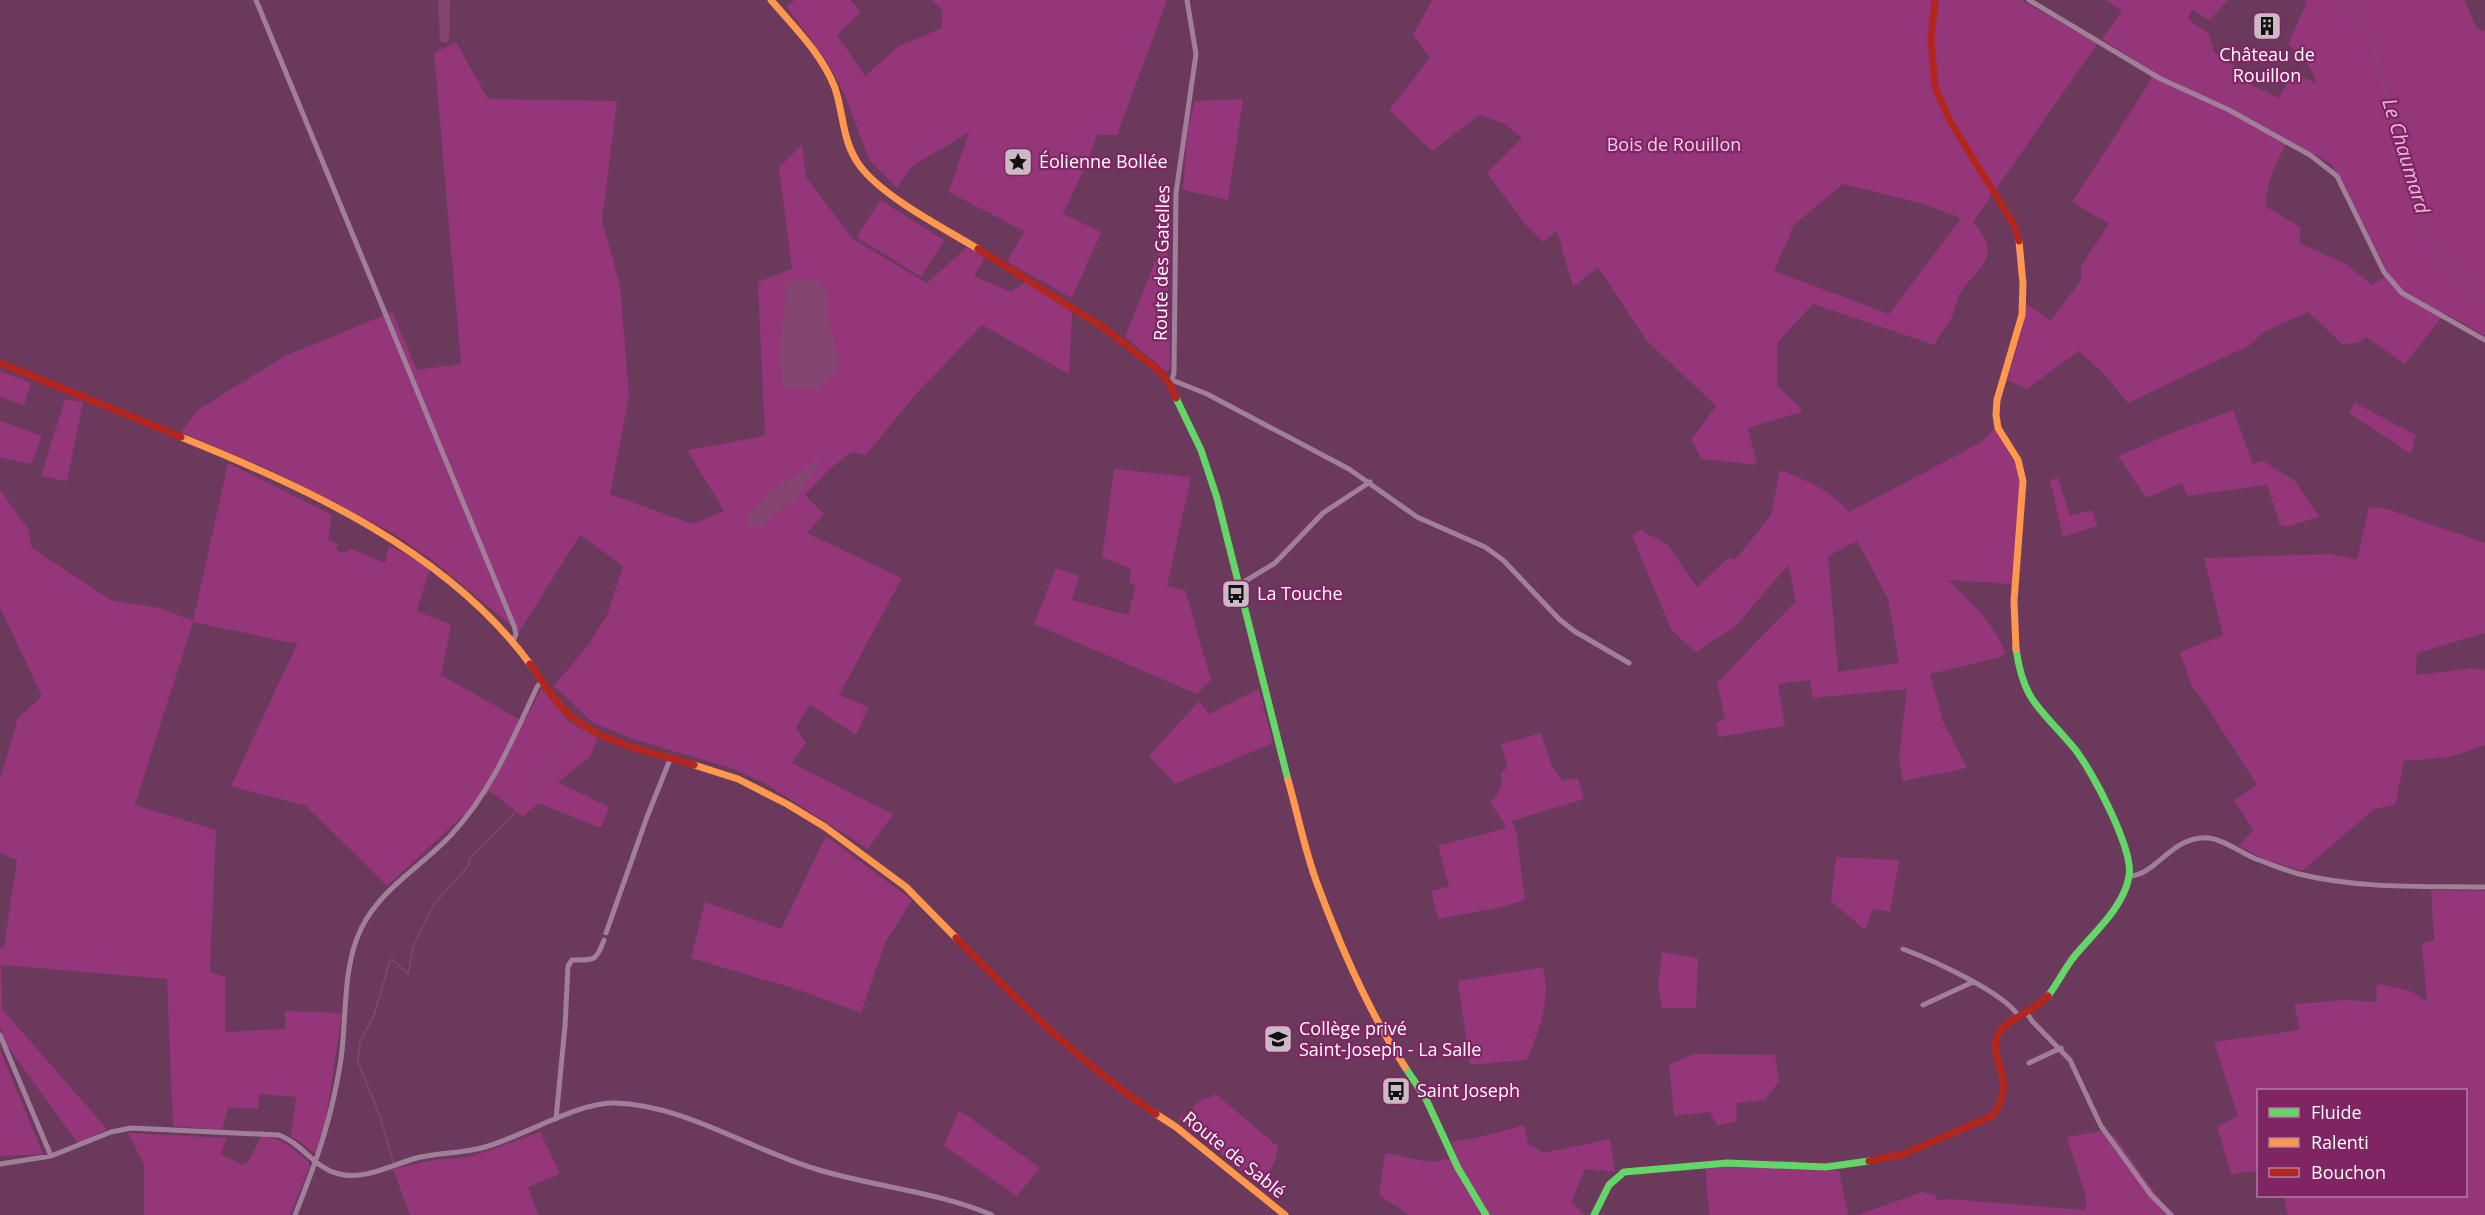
<svg xmlns="http://www.w3.org/2000/svg" width="2485" height="1215" viewBox="0 0 2485 1215" font-family="'Open Sans',sans-serif">
  <style>
    .green { fill: #943679; fill-rule: evenodd }
    .water { fill: #844571 }
    .lines { fill: none; stroke-linecap: round; stroke-linejoin: round }
    .stream { stroke: #844571; stroke-width: 1.5 }
    .street { stroke: #a17f98; stroke-width: 5 }
    .fast { stroke: #63d668; stroke-width: 7 }
    .slow { stroke: #ff974d; stroke-width: 7 }
    .jam { stroke: #b3261e; stroke-width: 7 }
    .labels { text-anchor: middle; stroke-width: 4.5; stroke-linejoin: round; paint-order: stroke }
    .poi-label { font-size: 18px; fill: #fff; stroke: #7f2564; text-anchor: start }
    .park-label { font-size: 18px; fill: #f5ceea; stroke: #7f2564 }
    .street-label { font-size: 18px; fill: #fff; stroke: #7f2564 }
    .water-label { font-size: 20px; font-style: italic; fill: #eeb6de; stroke: #7f2564 }
  </style>
  <rect width="100%" height="100%" fill="#6b395c"/>
  <!-- green -->
  <path class="green" d="M795,0H850L861,12L837,35L865,76L898,47L942,28V10L932,0H1167L1117,135H1097L1087,163L1063,214L1101,232L1072,298L1007,262L1024,231L949,192L969,132L911,167L897,188L870,161L845,96L829,64L786,6Z
    M1432,0H2021L2097,44L1973,222C2000,253 1986,261 1964,287C1956,296 1957,307 1952,317C1946,328 1939,333 1935,345L1813,304L1777,343V386L1801,408L1802,412L1748,428L1757,465L1702,459L1691,440L1716,406L1646,340L1598,267L1573,287L1557,231L1543,242L1526,225L1487,173L1522,138L1503,123L1479,115L1432,151L1389,110L1430,58L1413,35ZM1843,184L1920,203L1961,218L1889,314L1774,271L1794,225Z
    M2106,0H2228L2210,20L2192,10L2188,19L2209,34L2214,52L2235,67L2233,76L2279,98L2293,71L2316,84C2312,65 2303,56 2288,44L2307,2L2304,0H2464L2477,29L2485,31V336L2445,313L2405,364L2366,337L2358,343L2342,344L2308,312L2264,332L2250,345L2128,403L2105,375L2079,351L2027,389L2009,381L2007,382L2023,327L2025,303L2051,321L2081,280V266L2109,224L2072,202L2148,85L2153,72L2102,39L2122,11ZM2288,140L2330,163L2342,180L2389,275L2372,285L2346,264L2303,245L2300,242V227L2265,206C2267,181 2276,162 2288,140Z
    M456,42L488,99L617,101L602,221L620,285L629,396L610,494L692,524L724,511L687,450L765,436L758,282L792,269L779,168L802,144L806,177L853,239L927,283L967,247L985,258L974,276L1011,292L1025,282L1072,312L1069,374L982,325L916,394L866,455L851,452L830,469L805,495L824,514L807,533L902,578L839,695L869,707L856,735L810,705L796,727L806,743L792,763L893,814L868,849L766,784L734,769L636,740L593,723L554,686L589,644L608,613L623,566L580,535L519,632L432,560L391,532L270,470L181,432L198,410L283,357L392,312L417,370L461,364L434,53Z
    M1243,99L1228,200L1183,190L1188,127L1195,101Z
    M880,200L944,240L921,277L857,237Z
    M1164,239L1167,242L1170,368L1167,372L1125,337Z
    M0,371L31,383L24,405L0,397Z
    M65,399L83,402L67,481L41,476Z
    M2355,403L2416,435L2411,454L2349,413Z
    M2233,410L2253,464L2263,461L2295,481L2319,517L2285,527L2280,525L2267,485L2187,496L2182,483L2146,498L2118,456L2172,433Z
    M0,421L42,436L31,464L0,457Z
    M1994,428L2017,467L2020,489L2012,584L1948,580C1971,602 1993,622 2005,652L2000,657L1930,674L1943,721L1967,768L1903,781L1899,758L1907,689L1813,698L1810,680L1778,684L1785,726L1719,737L1716,723L1725,718L1717,683L1796,601L1788,565L1735,627L1696,652L1672,631L1632,536L1640,530L1667,544L1697,587L1728,558L1736,559L1771,515L1780,470C1809,482 1828,488 1849,512L1982,442ZM1857,541L1888,599L1899,663L1838,672L1828,556Z
    M228,463L332,515L328,539L338,544L336,550L344,553L351,549L385,563L389,545L430,568L417,611L451,625L441,675L524,722L542,688L568,721L597,738L590,757L558,782L609,807L601,828L538,803L523,817L490,791L387,886L306,806L231,786L297,644L193,622L135,805L216,830L210,972L225,977V1032L285,1029V1011L342,1013L326,1120L315,1153L291,1136L296,1097L259,1094L258,1109L228,1107L222,1130L173,1126L167,979L1,965L2,1009L107,1129L79,1145L8,1047L0,1027V948H4L17,860L0,853V779L18,718L42,696L0,608V490L28,529L32,548L111,600L160,608L193,621Z
    M1114,469L1191,477L1167,586L1185,590L1211,680L1197,694L1034,624L1056,568L1079,576L1072,600L1128,615L1136,585L1129,583L1131,569L1102,557Z
    M2058,478L2070,516L2092,510L2097,526L2063,537L2050,480Z
    M2369,507L2384,508L2485,543V633L2417,653L2416,675L2472,668L2485,670V745L2450,757L2404,761L2395,805L2374,809L2302,871L2264,859L2239,846L2253,830L2234,800L2257,785L2202,699L2192,687L2180,652L2223,635L2204,558L2327,554L2357,559Z
    M1259,689L1273,743L1175,784L1149,756L1199,701L1209,714Z
    M1541,733L1552,766L1563,781L1578,778L1584,799L1512,821L1516,830L1525,900L1498,908L1438,919L1431,891L1449,886L1438,846L1507,828L1490,802C1500,795 1502,785 1501,773L1508,767L1501,744Z
    M826,836L912,900L885,943L861,1013L799,990L691,958L705,902L781,929Z
    M1836,857L1899,860L1890,912L1873,909L1865,930L1831,901Z
    M2431,890L2485,891V1215H2288L2283,1196H2466V1090H2258V1171L2231,1174L2217,1126L2238,1116L2214,1042L2300,1030L2294,1004L2346,1000L2377,1002L2376,986L2381,984L2410,991L2427,1001L2422,943L2434,940Z
    M1662,952L1698,958L1696,1008H1662L1658,985Z
    M1543,967C1551,1002 1540,1027 1527,1060L1470,1065L1458,981Z
    M0,1050L43,1154L0,1156Z
    M1694,1054L1775,1055L1779,1081L1765,1100L1737,1103L1736,1121L1717,1126L1710,1112L1674,1116L1669,1065Z
    M1215,1093L1278,1147C1274,1162 1275,1173 1256,1176L1267,1185L1265,1190L1179,1119L1182,1115L1191,1121C1190,1106 1198,1099 1212,1097Z
    M959,1110L1040,1168L1017,1196L944,1146Z
    M1524,1125L1528,1144L1544,1153L1610,1139L1615,1172L1585,1169L1571,1203L1585,1215H1409L1379,1195L1385,1153C1413,1157 1428,1167 1457,1157L1451,1142L1481,1137Z
    M2101,1131L2109,1141L2114,1135L2157,1196L2175,1215H1857L1922,1192L1935,1195L1936,1200L1950,1199L2086,1210V1197L2067,1137Z
    M540,1132L560,1174L528,1187L538,1215H411L393,1169L433,1160L470,1157Z
    M128,1133L227,1138L221,1154L242,1165L248,1162L262,1135L284,1142L309,1162V1168L290,1215H144V1165Z
    M1728,1160L1796,1161L1803,1170L1839,1171L1848,1215H1709L1705,1164Z"/>
  <!-- water -->
  <path class="water" d="M438,0H450L449,40L446,43L440,41Z
    M811,279L820,282L827,295L828,315L840,367L816,389H787L782,383L780,354L786,284L792,281Z
    M815,461H819L818,466L792,505C789,505 785,506 783,507C770,513 758,541 746,518L747,515L770,492L806,469Z"/>
  <g class="lines">
    <!-- stream -->
    <path class="stream" d="M2347,0L2358,19L2370,31L2399,145L2420,210L2432,237L2454,274L2485,300
      M394,1164L379,1114L358,1062L360,1042L374,1015L390,960H393L408,974L413,947L435,903L470,864L468,861L515,812L579,731
      M394,1169L411,1215"/>
    <!-- street -->
    <path class="street" d="M256,0L514,626L516,634L513,641
      M2029,0L2159,78L2229,110L2310,155L2337,176L2384,272L2402,293L2485,340
      M1172,380L1207,394L1349,469L1417,517L1485,547L1503,560L1559,619L1574,631L1629,663
      M1171,382L1174,373L1176,193L1196,54L1187,0
      M1237,586L1275,563L1323,513L1370,482
      M2131,876C2155,874 2171,840 2201,838C2220,836 2239,852 2256,859C2270,864 2285,870 2299,874C2359,889 2423,886 2485,887
      M606,933L647,817L671,757
      M1903,949C1930,959 2006,993 2019,1017
      M1923,1005L1973,982
      M2027,1013L2032,1021L2070,1060L2101,1126L2151,1195L2171,1215
      M0,1035L51,1156
      M2029,1063L2061,1048
      M556,1119L565,1026L568,966L572,960C594,960 596,962 604,940
      M0,1164L51,1156L111,1132L131,1128L279,1135C303,1144 314,1168 339,1174C364,1180 390,1166 413,1159C437,1152 462,1154 485,1147C522,1137 578,1102 614,1103C686,1105 748,1149 816,1169C874,1187 935,1191 992,1215
      M295,1215C317,1160 332,1118 341,1059C347,1017 342,968 361,929C380,889 421,867 451,835C491,792 513,739 537,687L542,681"/>
    <!-- fast -->
    <path class="fast" d="M1176,398L1201,450L1217,498L1288,780
      M2016,649C2024,704 2041,708 2074,748C2092,770 2134,850 2129,876C2124,908 2092,934 2073,958C2064,970 2057,984 2048,996
      M1405,1067L1425,1097L1458,1168L1486,1215
      M1594,1215L1609,1185L1624,1172L1727,1163L1826,1167L1869,1161"/>
    <!-- slow -->
    <path class="slow" d="M771,0C794,27 822,54 835,88C844,115 842,142 860,166C883,197 944,228 978,249
      M181,437C307,488 447,551 530,664
      M2016,649L2014,601L2023,481L2018,460L1998,428L1996,415L1997,400L2022,315L2023,284L2019,241
      M694,765L738,779L787,804L825,827L906,887L956,938
      M1288,780C1298,815 1305,852 1318,886C1341,948 1368,1011 1405,1067
      M1156,1114L1176,1127L1285,1215"/>
    <!-- jam -->
    <path class="jam" d="M1935,0L1931,40L1935,87L1950,121L2014,225L2019,241
      M978,249L1104,328L1158,370L1169,383L1176,398
      M0,363L181,437
      M530,664C544,683 557,707 577,721C609,745 656,753 694,765
      M956,938C1019,1002 1081,1064 1156,1114
      M1869,1161L1904,1154L1992,1116C2021,1077 1984,1058 1999,1032C2007,1019 2035,1011 2048,996"/>
  </g>
  <!-- icons -->
  <defs>
    <g id="building-square" transform="scale(1.5)"><rect x="-9" y="-9" width="18" height="18" rx="4" fill="#cbbac6" stroke="#7f2564"/><path d="M-4-6H4V6H1V3H-1V6H-4ZM-2.5-4.3h1.7v1.8h-1.7ZM.8-4.3h1.7v1.8H.8ZM-2.5-1h1.7V.8h-1.7ZM.8-1h1.7V.8H.8Z" fill="#111"/></g>
    <g id="sight-square" transform="scale(1.5)"><rect x="-9" y="-9" width="18" height="18" rx="4" fill="#cbbac6" stroke="#7f2564"/><path d="M0-6L1.8-2.2L6-1.7L2.9 1.2L3.7 5.4L0 3.3L-3.7 5.4L-2.9 1.2L-6-1.7L-1.8-2.2Z" fill="#111"/></g>
    <g id="bus-square" transform="scale(1.5)"><rect x="-9" y="-9" width="18" height="18" rx="4" fill="#cbbac6" stroke="#7f2564"/><path d="M-5-6H5V4H4V6H2V4H-2V6H-4V4H-5ZM-3.5-4V0h7V-4ZM-3.5 1.2v1.5H-2V1.2ZM2 1.2v1.5H3.5V1.2Z" fill="#111"/></g>
    <g id="school-square" transform="scale(1.5)"><rect x="-9" y="-9" width="18" height="18" rx="4" fill="#cbbac6" stroke="#7f2564"/><path d="M0-5L7-2L0 1L-7-2ZM-4 1L0 2.5L4 1V4Q0 6-4 4Z" fill="#111"/></g>
  </defs>
  <g fill-rule="evenodd">
    <use href="#building-square" x="2267" y="26"/>
    <use href="#sight-square" x="1018" y="162"/>
    <use href="#bus-square" x="1236" y="594"/>
    <use href="#school-square" x="1278" y="1039"/>
    <use href="#bus-square" x="1396" y="1091"/>
  </g>
  <g class="labels">
    <!-- poi labels -->
    <g class="poi-label">
      <text x="2267" y="61" text-anchor="middle">Château de<tspan x="2267" dy="21">Rouillon</tspan></text>
      <text x="1039" y="168">Éolienne Bollée</text>
      <text x="1257" y="600">La Touche</text>
      <text x="1299" y="1035">Collège privé<tspan x="1299" dy="21">Saint-Joseph - La Salle</tspan></text>
      <text x="1417" y="1097">Saint Joseph</text>
    </g>
    <!-- park labels -->
    <g class="park-label">
      <text x="1674" y="151">Bois de Rouillon</text>
    </g>
    <!-- street labels -->
    <g class="street-label">
      <text transform="translate(1162 263) rotate(-89)" y="6">Route des Gatelles</text>
      <text transform="translate(1234 1155) rotate(39)" y="6">Route de Sablé</text>
    </g>
    <!-- water labels -->
    <g class="water-label">
      <text transform="translate(2406 156) rotate(73)" y="7">Le Chaumard</text>
    </g>
  </g>
  <!-- legend -->
  <rect x="2257" y="1089" width="210" height="108" fill="#7f2564" stroke="#b27ca2" stroke-width="1.5"/>
  <rect x="2269" y="1108" width="30" height="9" fill="#63d668" stroke="#b27ca2" stroke-width="1.5"/>
  <text x="2311" y="1119" font-size="18" fill="#ffffff">Fluide</text>
  <rect x="2269" y="1138" width="30" height="9" fill="#ff974d" stroke="#b27ca2" stroke-width="1.5"/>
  <text x="2311" y="1149" font-size="18" fill="#ffffff">Ralenti</text>
  <rect x="2269" y="1168" width="30" height="9" fill="#b3261e" stroke="#b27ca2" stroke-width="1.5"/>
  <text x="2311" y="1179" font-size="18" fill="#ffffff">Bouchon</text>
</svg>
